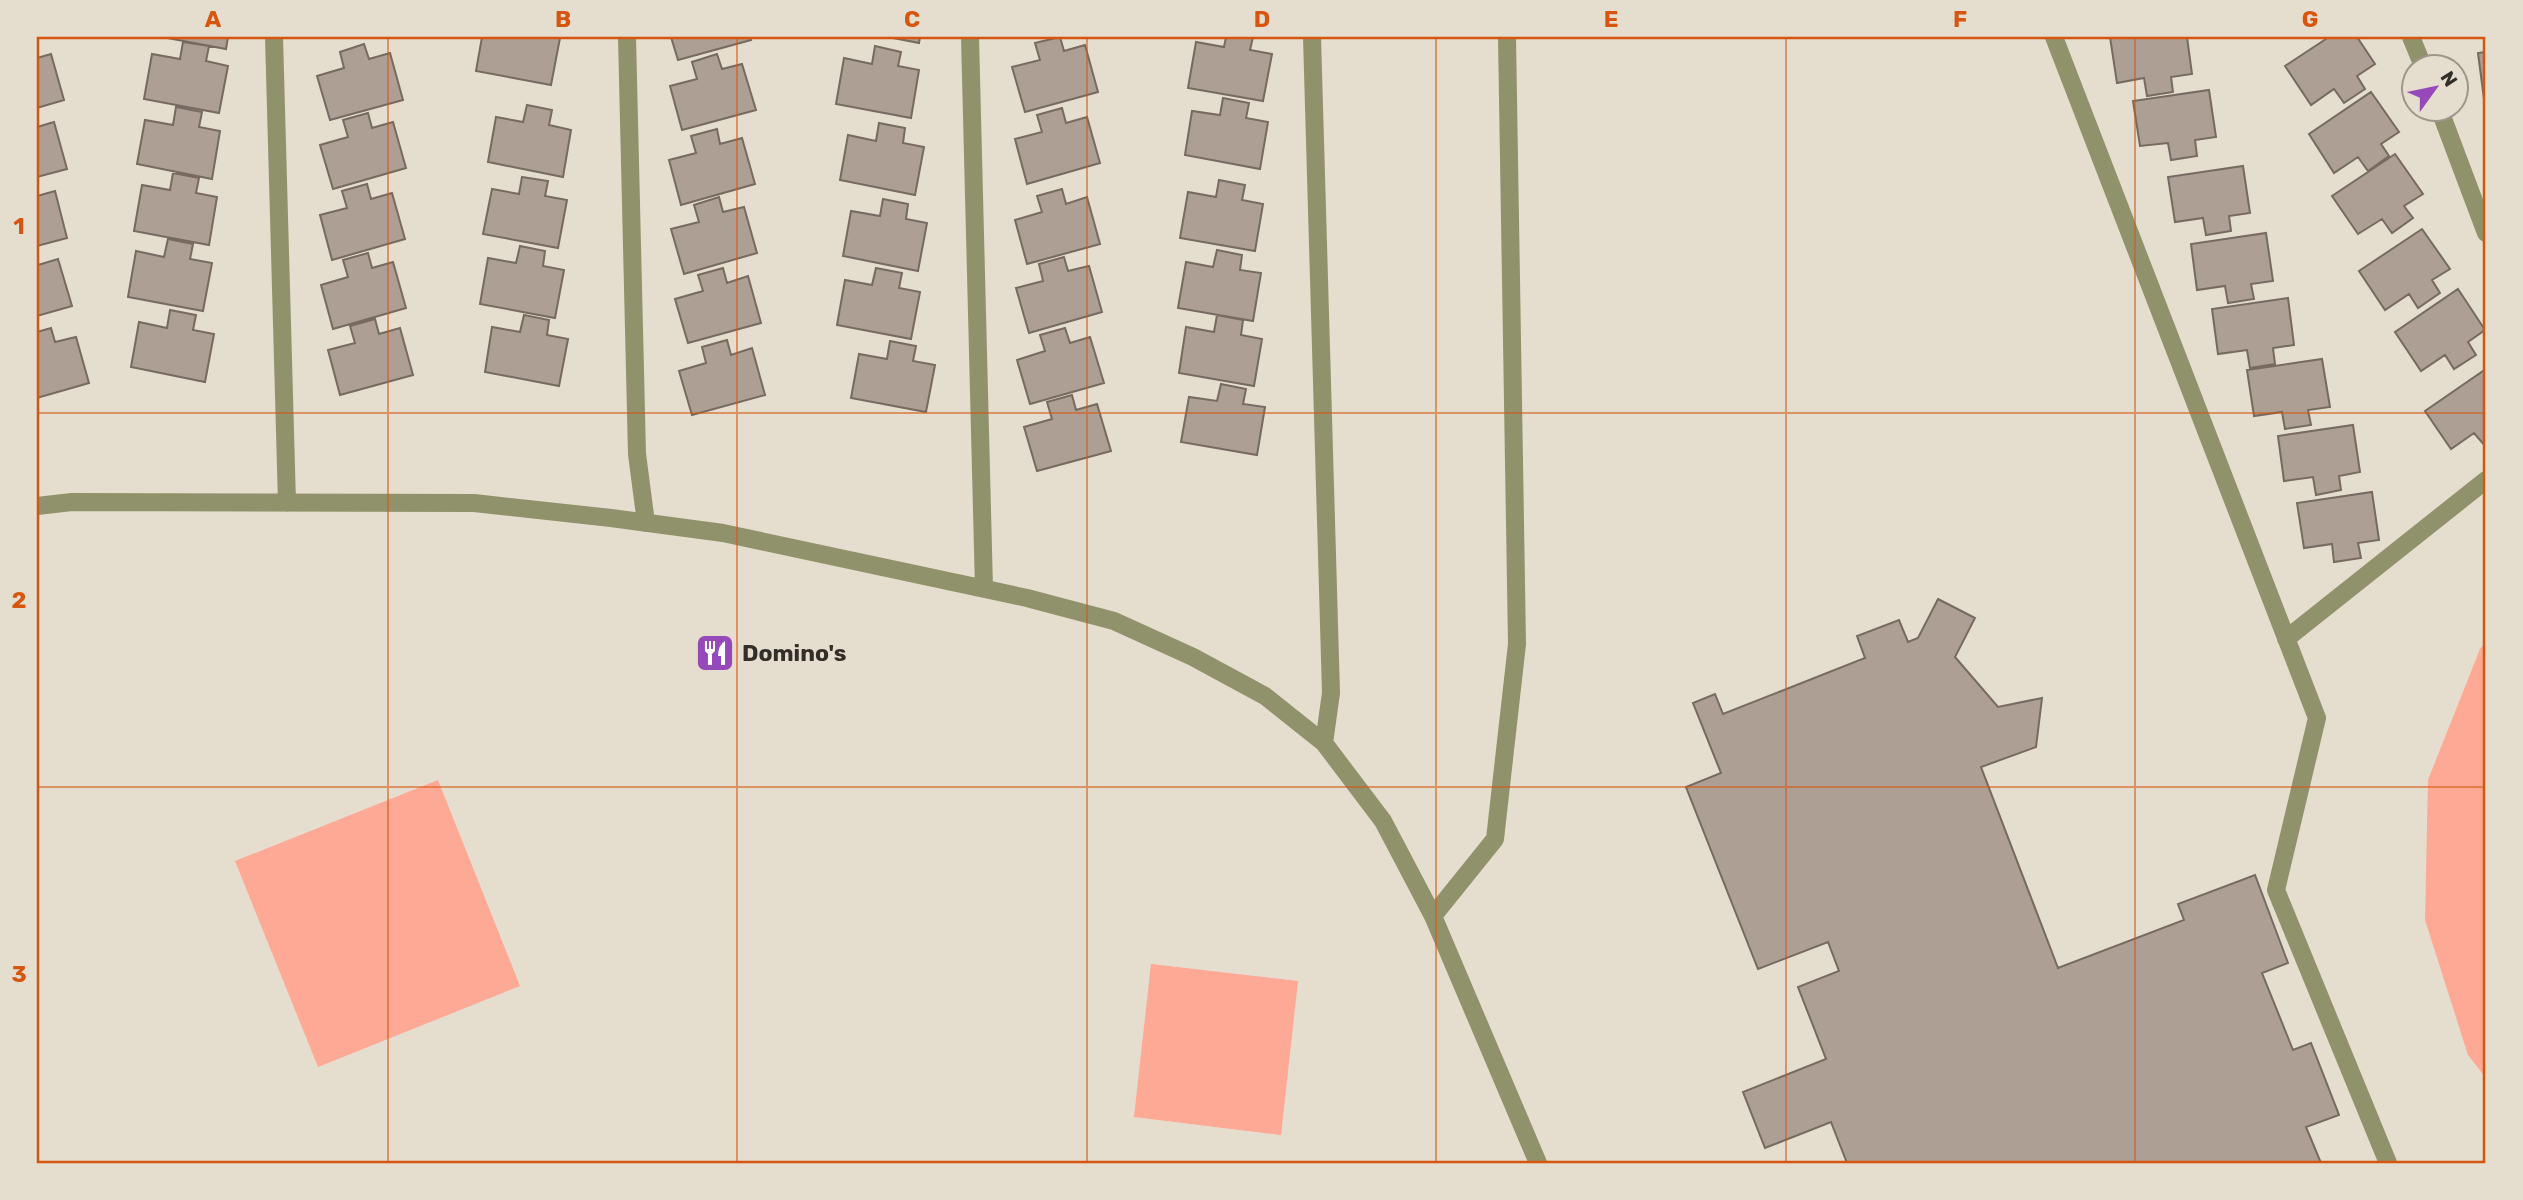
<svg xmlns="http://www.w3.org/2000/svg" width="2523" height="1200" viewBox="0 0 2523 1200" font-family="Rubik,sans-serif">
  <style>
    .green { fill: #fea896 }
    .building { fill: #ad9f94; stroke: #776a60; stroke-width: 2 }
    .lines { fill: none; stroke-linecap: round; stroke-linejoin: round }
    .minor { stroke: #8f926a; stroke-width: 18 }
    .grid { fill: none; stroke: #d6550f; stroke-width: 2; stroke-opacity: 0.55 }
    .labels { text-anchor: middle; stroke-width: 7; stroke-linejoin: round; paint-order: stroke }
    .poi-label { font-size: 23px; font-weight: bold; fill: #322f29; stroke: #e5ddcd; text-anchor: start }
    .neatline { fill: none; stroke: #d6550f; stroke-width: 2.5 }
    .grid-label { font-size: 23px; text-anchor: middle; font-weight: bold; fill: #d6550f }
  </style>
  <rect width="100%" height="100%" fill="#e5ddcd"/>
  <!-- green -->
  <path class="green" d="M2486,642V1078L2468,1055L2425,920L2428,780L2480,649Z
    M438,780L520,986L318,1067L235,861Z
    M1151,964L1298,981L1281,1135L1134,1117Z"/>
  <!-- building -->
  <path class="building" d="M162,37H228L226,49Z
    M482,37L560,38L551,85L476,71Z
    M671,37H750L751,40L678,60Z
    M888,37H920L919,43Z
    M1060,37L1064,51L1085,45L1098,92L1025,112L1012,67L1040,60L1035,43Z
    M1226,37H1253L1250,50L1272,54L1263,101L1188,88L1196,42L1224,47Z
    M2110,37H2187L2192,74L2171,77L2173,92L2147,96L2144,78L2117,83Z
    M2329,37H2357L2375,64L2357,76L2365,89L2344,103L2334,89L2311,105L2285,66Z
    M183,42L209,46L206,61L228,66L219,113L144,99L152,54L180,59Z
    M364,44L369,59L390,53L403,100L330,120L317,76L344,68L340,52Z
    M875,46L901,52L898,66L919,70L911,118L836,104L844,58L872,64Z
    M2486,52V99H2484L2478,53Z
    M51,54L64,100L37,108V58Z
    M717,54L722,69L742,64L756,110L682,130L670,86L697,79L692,62Z
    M2209,90L2216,137L2195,140L2197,156L2171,160L2168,143L2140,146L2133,101Z
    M2371,92L2399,132L2381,144L2389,156L2368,171L2358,157L2334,173L2309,134Z
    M1223,98L1249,103L1246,118L1268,122L1260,169L1185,155L1192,111L1220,115Z
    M527,105L552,110L549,125L571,130L563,177L488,162L496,117L523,122Z
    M176,107L202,112L199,127L220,131L212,179L137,164L145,120L173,125Z
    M1062,108L1066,123L1087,117L1100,163L1027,184L1015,139L1042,132L1037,115Z
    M368,113L372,128L393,122L406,168L333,189L320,145L348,137L343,120Z
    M54,122L67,169L37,177V127Z
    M879,123L905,128L903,143L924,147L915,195L840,180L848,135L876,141Z
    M717,129L720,144L742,138L755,184L681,205L669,160L696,153L691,136Z
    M2395,154L2423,194L2404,206L2413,218L2392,233L2382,219L2358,234L2332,196Z
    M2243,166L2250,213L2229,216L2231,231L2206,235L2203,218L2175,222L2168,177Z
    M173,173L199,178L196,193L217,197L209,245L134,231L142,185L170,190Z
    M522,177L548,181L545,196L567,200L558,248L483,234L492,189L519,194Z
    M1219,180L1245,185L1242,200L1263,204L1255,251L1180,238L1188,192L1216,197Z
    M367,184L371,199L392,193L405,239L332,260L320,215L347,208L342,191Z
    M1062,189L1066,204L1087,197L1100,244L1027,264L1015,220L1042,212L1037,196Z
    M55,191L67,238L37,246V196Z
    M719,197L723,212L744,207L757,253L684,274L671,229L699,222L694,205Z
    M883,199L908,204L906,219L927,223L918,271L843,256L851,211L880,216Z
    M2422,229L2450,269L2432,280L2440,293L2418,308L2409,294L2385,310L2359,271Z
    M2266,233L2273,281L2251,284L2254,299L2228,303L2225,286L2197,290L2191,244Z
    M168,239L193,244L190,259L212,263L203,311L128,297L136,251L164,257Z
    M520,246L545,251L543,266L564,270L555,318L480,304L488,258L516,263Z
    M1217,250L1242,255L1240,270L1261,273L1253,321L1178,308L1186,262L1213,267Z
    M368,253L372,268L393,262L406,308L333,329L321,285L348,277L343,260Z
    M1064,257L1068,271L1089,266L1102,312L1029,333L1016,288L1043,281L1039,264Z
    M58,259L72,306L37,316V262L38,265Z
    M723,268L727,283L748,276L761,323L688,343L675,299L703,291L698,275Z
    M876,268L902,273L899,288L920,292L911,339L837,325L845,280L872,285Z
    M2458,289L2485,330L2468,342L2476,355L2454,369L2445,355L2421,371L2395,332Z
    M2288,298L2294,345L2273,348L2275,364L2250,368L2247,350L2218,354L2212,309Z
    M170,310L196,315L193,330L214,334L205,382L131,367L139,322L167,328Z
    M524,315L549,320L547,335L568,339L559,386L485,372L492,327L520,332Z
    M1217,315L1243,320L1241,335L1262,339L1254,386L1179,373L1186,327L1214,332Z
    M375,319L379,334L400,328L413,375L340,395L328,350L355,343L350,326Z
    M51,328L55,342L76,337L89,383L37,398V332Z
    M1065,328L1070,343L1090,337L1104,383L1030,404L1017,360L1045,351L1040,335Z
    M727,340L731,355L752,348L765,395L692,415L679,371L706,363L702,347Z
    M890,341L916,346L913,361L935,365L926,412L851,398L859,354L887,359Z
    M2322,359L2330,407L2308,410L2311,425L2285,429L2282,412L2254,416L2247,370Z
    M2486,369V447L2474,433L2451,449L2425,411Z
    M1221,384L1246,389L1243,404L1265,407L1257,455L1181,442L1189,397L1217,401Z
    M1072,395L1076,410L1097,404L1111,451L1037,471L1024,427L1052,419L1047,402Z
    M2353,425L2360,472L2339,476L2341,490L2316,495L2313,477L2284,481L2278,436Z
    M2372,492L2379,540L2358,543L2361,558L2334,562L2332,544L2304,548L2297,503Z
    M1938,599L1975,618L1955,657L1998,707L2042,698L2036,747L1981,767L2058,968L2184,920L2178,904L2255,875L2288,963L2262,973L2293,1050L2311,1043L2339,1115L2306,1127L2321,1163H1847L1831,1122L1765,1148L1743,1092L1826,1059L1798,987L1839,971L1828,942L1758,969L1686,787L1721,773L1693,703L1715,694L1723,714L1865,658L1857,636L1899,620L1908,642L1918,638Z"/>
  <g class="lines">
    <!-- minor -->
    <path class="minor" d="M274,37L287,503
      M627,37L637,454L646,523
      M970,37L984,589
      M1312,37L1331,693L1324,743
      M2054,37L2317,718L2276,890L2388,1163
      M2411,37L2423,66
      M2439,108L2486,233
      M37,506L72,502L474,503L611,518L723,533L1027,598L1114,621L1193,657L1265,696L1324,743L1383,821L1433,916L1538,1163
      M2286,639L2486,480
      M1433,916L1495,839L1517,644L1507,37"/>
  </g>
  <!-- grid -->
  <path class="grid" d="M388,37V1163M737,37V1163M1087,37V1163M1436,37V1163M1786,37V1163M2135,37V1163M37,413H2486M37,787H2486"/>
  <!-- icons -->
  <defs>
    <g id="restaurant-square" transform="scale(2.0125)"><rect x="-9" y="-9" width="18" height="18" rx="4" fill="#9549ba" stroke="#e5ddcd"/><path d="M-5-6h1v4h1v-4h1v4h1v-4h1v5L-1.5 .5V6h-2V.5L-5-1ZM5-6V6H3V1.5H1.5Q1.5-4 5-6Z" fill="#fff"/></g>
  </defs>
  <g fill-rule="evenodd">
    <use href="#restaurant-square" x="715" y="653"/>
  </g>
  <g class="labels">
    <!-- poi labels -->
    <g class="poi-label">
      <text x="742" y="661">Domino's</text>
    </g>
  </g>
  <!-- border -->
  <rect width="2523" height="1200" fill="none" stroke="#e5ddcd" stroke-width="77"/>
  <!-- north arrow -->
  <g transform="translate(2435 88) rotate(57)"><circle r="33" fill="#e5ddcd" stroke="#9d978b" stroke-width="2"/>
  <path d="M0-5L12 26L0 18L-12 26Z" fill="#9549ba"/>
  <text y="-10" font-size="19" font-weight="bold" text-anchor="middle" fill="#322f29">N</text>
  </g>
  <rect x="38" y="38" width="2446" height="1124" class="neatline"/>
  <g class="grid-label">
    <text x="213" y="27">A</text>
    <text x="563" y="27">B</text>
    <text x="912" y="27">C</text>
    <text x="1262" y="27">D</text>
    <text x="1611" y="27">E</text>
    <text x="1960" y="27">F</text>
    <text x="2310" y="27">G</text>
    <text x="19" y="234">1</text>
    <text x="19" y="608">2</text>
    <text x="19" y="982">3</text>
  </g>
</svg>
